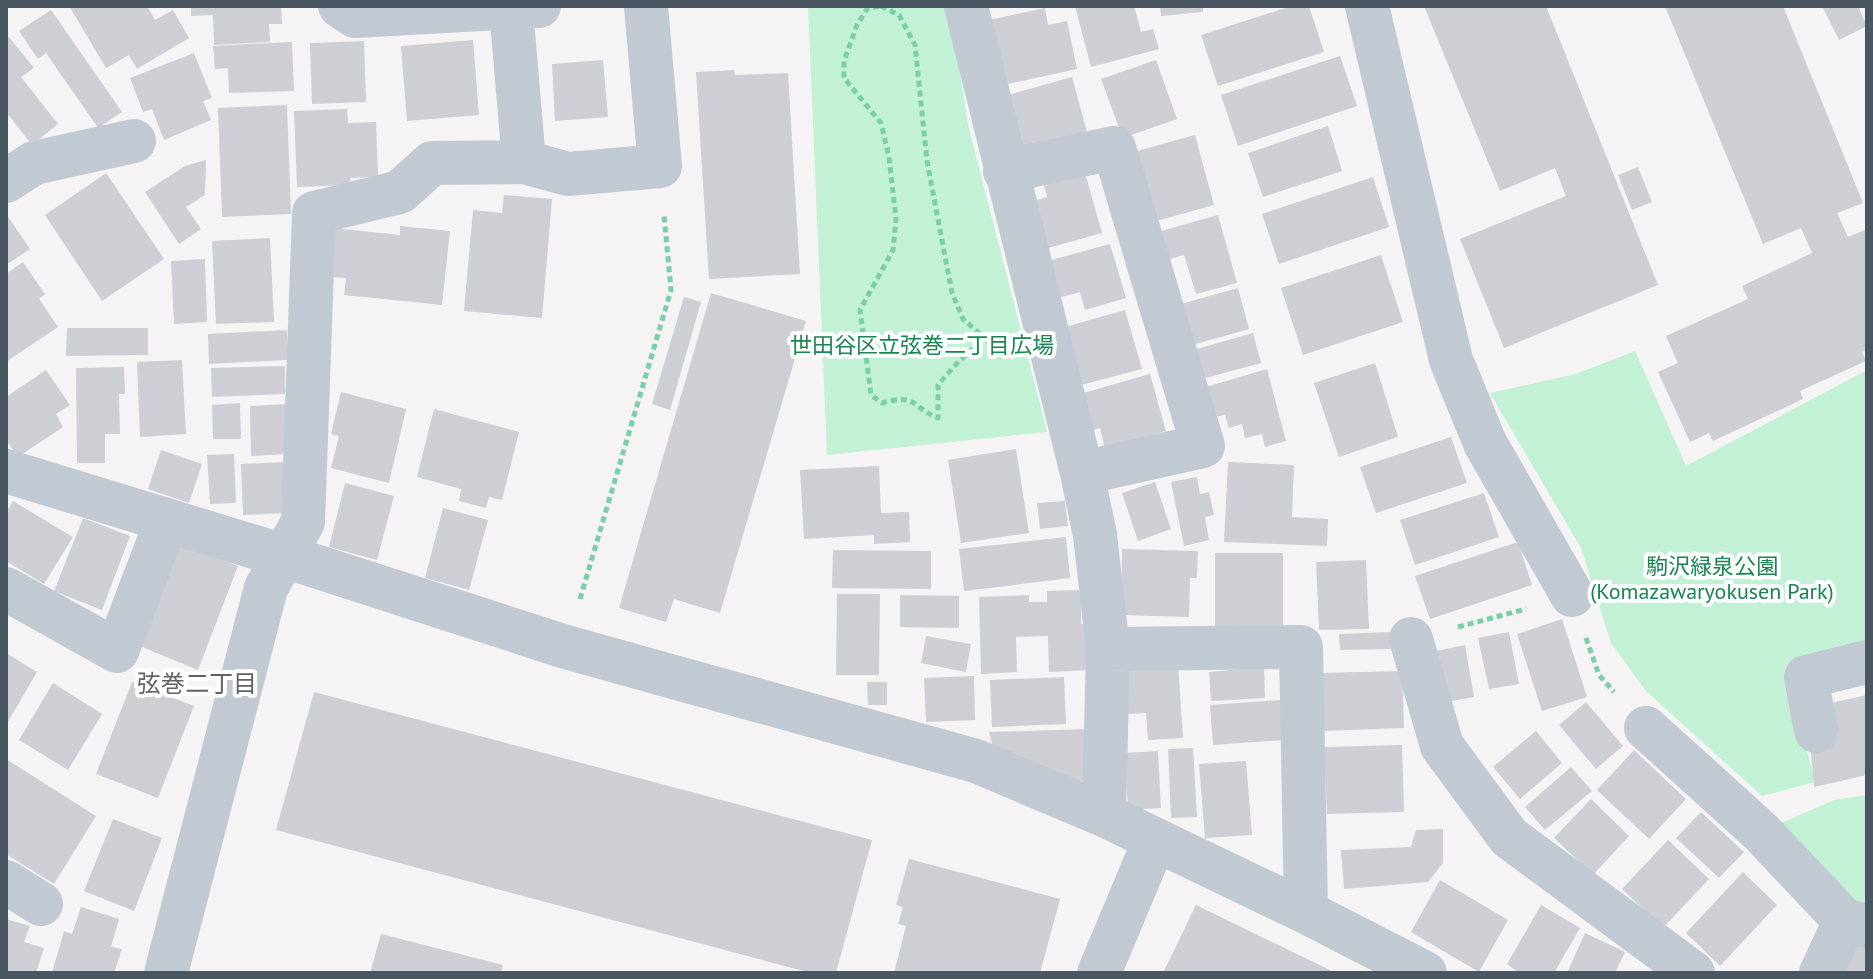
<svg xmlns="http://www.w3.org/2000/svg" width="1873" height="979" viewBox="0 0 1873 979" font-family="'PT Sans','Noto Sans JP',sans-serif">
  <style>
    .green { fill: #c3f1d5 }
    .building { fill: #cdcfd5 }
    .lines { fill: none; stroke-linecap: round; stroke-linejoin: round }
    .path { stroke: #7ad0a6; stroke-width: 5; stroke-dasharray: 6 4; stroke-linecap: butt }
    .minor { stroke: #c1cad2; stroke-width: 44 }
    .labels { text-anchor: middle; stroke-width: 8; stroke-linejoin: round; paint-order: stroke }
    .park-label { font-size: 22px; fill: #17864f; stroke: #fff }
    .neighbourhood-label { font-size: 24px; fill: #5f6368; stroke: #fff }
  </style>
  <rect width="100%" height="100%" fill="#f5f3f3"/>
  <!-- green -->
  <path class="green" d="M808,6H950L968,125L1047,432L827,455Z
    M1635,351L1686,466L1867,370V646L1785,667L1815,782L1762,796L1646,691L1611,643L1581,548L1490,393L1576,374Z
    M1867,795V926L1761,832L1834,800Z"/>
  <!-- building -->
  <path class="building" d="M69,6H147L155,20L173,10L189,38L137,69L129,55L106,68Z
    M191,6H281L282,24H269L270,42L214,45L213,15L191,16Z
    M1075,6H1134L1141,32L1153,29L1159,49L1091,67Z
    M1160,6H1203V12L1161,16Z
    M1292,6H1309L1324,52L1218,86L1201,35Z
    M1424,6H1546L1658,285L1504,348L1460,239L1566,196L1555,168L1500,191Z
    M1665,6H1783L1863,203L1837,213L1848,237L1867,229V350L1862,352L1866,361L1800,391L1803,399L1713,441L1709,433L1690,442L1658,372L1678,363L1666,336L1748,299L1742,286L1812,253L1801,228L1763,244Z
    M1822,6H1858L1867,26L1839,40Z
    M1045,8L1048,25L1067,21L1077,69L1003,85L989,20Z
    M51,10L122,112L98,128L46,53L38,59L19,31Z
    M9,37L34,68L21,77L58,124L32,145L6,112V39Z
    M473,40L479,115L407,121L401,46Z
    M364,41L366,102L312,104L310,43Z
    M292,42L294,91L229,93L228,68L215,69L213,46Z
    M194,53L212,98L203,101L211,120L164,140L152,109L143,112L130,78Z
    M1340,56L1357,106L1238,146L1221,95Z
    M603,60L608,117L555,121L552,64Z
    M1156,60L1177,119L1123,138L1101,79Z
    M734,70L735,75L788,73L800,274L709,279L696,72Z
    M1072,77L1087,132L1016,151L1001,97Z
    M287,105L291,214L222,217L218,108Z
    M347,109L348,123L376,122L378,177L350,178V185L297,187L294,111Z
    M1328,126L1342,171L1263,197L1248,153Z
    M1195,135L1214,205L1149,223L1130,153Z
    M206,160L205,195L186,207L201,229L179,244L145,192L185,166Z
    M1638,167L1652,202L1632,210L1618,175Z
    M106,173L164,259L102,301L45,215Z
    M1085,173L1102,233L1037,251L1024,204L1047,197L1044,185Z
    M1373,177L1389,227L1279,264L1262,214Z
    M504,195L552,199L542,318L464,311L473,210L502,213Z
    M6,214L30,249L6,265Z
    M1218,215L1237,283L1196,294L1184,255L1166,260L1158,232Z
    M400,226L450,231L442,305L344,295L346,278L328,277L333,228L400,235Z
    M270,238L274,322L216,324L212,241Z
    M1110,244L1126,298L1085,310L1080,292L1051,300L1040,263Z
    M1381,255L1403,322L1303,355L1281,288Z
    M205,259L207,322L174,324L171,261Z
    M23,262L45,294L39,299L58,327L6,362V274Z
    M1238,288L1249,329L1185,347L1174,306Z
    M711,293L806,321L720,613L674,599L666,622L619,608Z
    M684,297L701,302L670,410L652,404Z
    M1125,310L1142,369L1081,385L1065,327Z
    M67,328H148V355L66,356Z
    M287,330L288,360L209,364L208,334Z
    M1253,333L1261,363L1198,380L1190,351Z
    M182,360L186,434L140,437L137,362Z
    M1375,363L1398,437L1339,457L1314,383Z
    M285,366V394L212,397L211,368Z
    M124,367L125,394H119L120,434H105V463H77L76,368Z
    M1267,369L1286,441L1265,447L1262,434L1245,438L1242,424L1229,428L1225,415L1214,417L1206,387Z
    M46,370L70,405L56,414L63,427L18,457L6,440V397Z
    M1150,374L1166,431L1105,448L1100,428L1087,432L1076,395Z
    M341,392L406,409L389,483L331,468L339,436L331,434Z
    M240,403L241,439H213L212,405Z
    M287,404L289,454L251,456L250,406Z
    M434,409L519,432L502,500L489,497L486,508L459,501L461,489L417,477Z
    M1451,437L1467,483L1376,513L1360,467Z
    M1016,449L1029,533L961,543L948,460Z
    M161,450L202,464L189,503L148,489Z
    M234,454L236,503L210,504L207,455Z
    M286,462L288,513L243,515L241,464Z
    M1228,462L1294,465L1292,517L1328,519L1327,546L1224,542Z
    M879,466L881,513L909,512L910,542L874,544V535L804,539L800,470Z
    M1197,477L1200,494L1209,492L1214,515L1205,517L1209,540L1184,546L1171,482Z
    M1155,482L1171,529L1138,541L1122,493Z
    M345,483L394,496L377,560L329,547Z
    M1484,493L1499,537L1415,565L1400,520Z
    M13,501L73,537L44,584L6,561V513Z
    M1065,501L1068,526L1040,529L1037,503Z
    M443,508L488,520L469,590L425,578Z
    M83,518L130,536L102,610L54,591Z
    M1066,537L1070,578L964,591L959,549Z
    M1518,542L1532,585L1430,619L1415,576Z
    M181,543L238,566L198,670L140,646Z
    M1122,549L1198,551L1197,578H1190L1189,617L1122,615Z
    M833,550L931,551V589L832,588Z
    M1215,553H1283V628H1215Z
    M1366,560L1369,629L1319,630L1316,562Z
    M1081,590V624H1090L1093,670L1049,672L1048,636L1016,637L1017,672L981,674L979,597L1029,595V602H1047V591Z
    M837,594H880L879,675H836Z
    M900,595L959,596V628L900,627Z
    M1562,619L1587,697L1542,711L1517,634Z
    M1391,632L1392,649L1340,650L1339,634Z
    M1509,632L1519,684L1489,689L1478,638Z
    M926,636L971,644L966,672L921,663Z
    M1465,645L1474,697L1447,702L1436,651Z
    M6,653L37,672L6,725Z
    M1178,663L1183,738L1148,740L1146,713L1126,714L1123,666Z
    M1264,667L1265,698L1211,701L1209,672Z
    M1402,671L1404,728L1322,731L1320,673Z
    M974,676L975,720L926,722L924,678Z
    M1064,677L1066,724L992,727L990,680Z
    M132,682L194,706L158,798L96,774Z
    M867,682H887V705H868Z
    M53,683L102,714L68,770L19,740Z
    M314,692L872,840L836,973H811L276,830Z
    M1867,695V775L1814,787L1810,742L1838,735L1831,703Z
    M1280,700L1283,740L1213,745L1210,705Z
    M1586,702L1623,746L1596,769L1559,725Z
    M1089,729L1091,782L1062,780L995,754L989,732Z
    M1536,731L1562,763L1520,799L1493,767Z
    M1402,745L1404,812L1327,814L1324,747Z
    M1193,748L1197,817L1171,818L1168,749Z
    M1634,750L1686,799L1649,839L1597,790Z
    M1158,751L1161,808L1128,810L1125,753Z
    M6,759L96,816L54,884L6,854Z
    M1246,761L1252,835L1205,838L1199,764Z
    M1571,767L1592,791L1545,830L1525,807Z
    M1591,799L1629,836L1593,875L1554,838Z
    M1701,812L1744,852L1719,878L1676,838Z
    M113,819L162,838L134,911L84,891Z
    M1443,829V863L1428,882L1344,889L1341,850L1411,847L1416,830Z
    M1668,840L1709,879L1663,928L1622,889Z
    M909,859L1060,899L1040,973H894L906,926L898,924L903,907L896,905Z
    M1743,872L1777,905L1720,966L1686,933Z
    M1440,880L1508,920L1479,972L1411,932Z
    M1196,905L1336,973H1163Z
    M1541,905L1580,928L1554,973H1519L1507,964Z
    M81,907L119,919L111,947L122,949L114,973H52L64,931L72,934Z
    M6,919L30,926L24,942L44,948L36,973H6Z
    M1585,933L1625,952L1615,973H1567Z
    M381,934L503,965L501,973H370Z
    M1855,940L1867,945V973H1841Z"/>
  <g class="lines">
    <!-- path -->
    <path class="path" d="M879,6L867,9L857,25L844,61V78L881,123L889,157L896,219L893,250L860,310L871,395L882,403C917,393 911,407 938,418V385C954,366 974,342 1000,335
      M881,6L899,15L915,45L927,161L952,293L963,319L987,340
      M580,599L671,290L664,215
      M1458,627L1526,609
      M1586,638L1599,675L1614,692"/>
    <!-- minor -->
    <path class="minor" d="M340,6L355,16L539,6
      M966,6L1082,473L1095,535L1108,649L1104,815
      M1367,6L1451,360L1485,443L1572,595
      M524,162L568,174L660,166L646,6
      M1005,171L1114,148L1203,446L1082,473
      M6,181L34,163L134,141
      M6,471L284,556L566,647L976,761L1104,815L1306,912L1425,973
      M6,589L117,651L167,520
      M1411,639L1442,746L1509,837L1693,973
      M1108,649L1301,647L1306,912
      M1646,728L1761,832L1845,921L1867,926
      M1816,731L1806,677L1867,662
      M6,882L41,904
      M166,973L266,588L303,522L314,213L400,192L432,163L524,162L511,8
      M1099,973L1154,842
      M1821,973L1845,921"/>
  </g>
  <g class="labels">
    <!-- park labels -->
    <g class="park-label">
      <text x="922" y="353">世田谷区立弦巻二丁目広場</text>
      <text x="1712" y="574">駒沢緑泉公園<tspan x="1712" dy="25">(Komazawaryokusen Park)</tspan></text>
    </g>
    <!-- neighbourhood labels -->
    <g class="neighbourhood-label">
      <text x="197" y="692">弦巻二丁目</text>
    </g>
  </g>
  <!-- border -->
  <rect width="1873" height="979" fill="none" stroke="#4a5661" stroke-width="16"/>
</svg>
